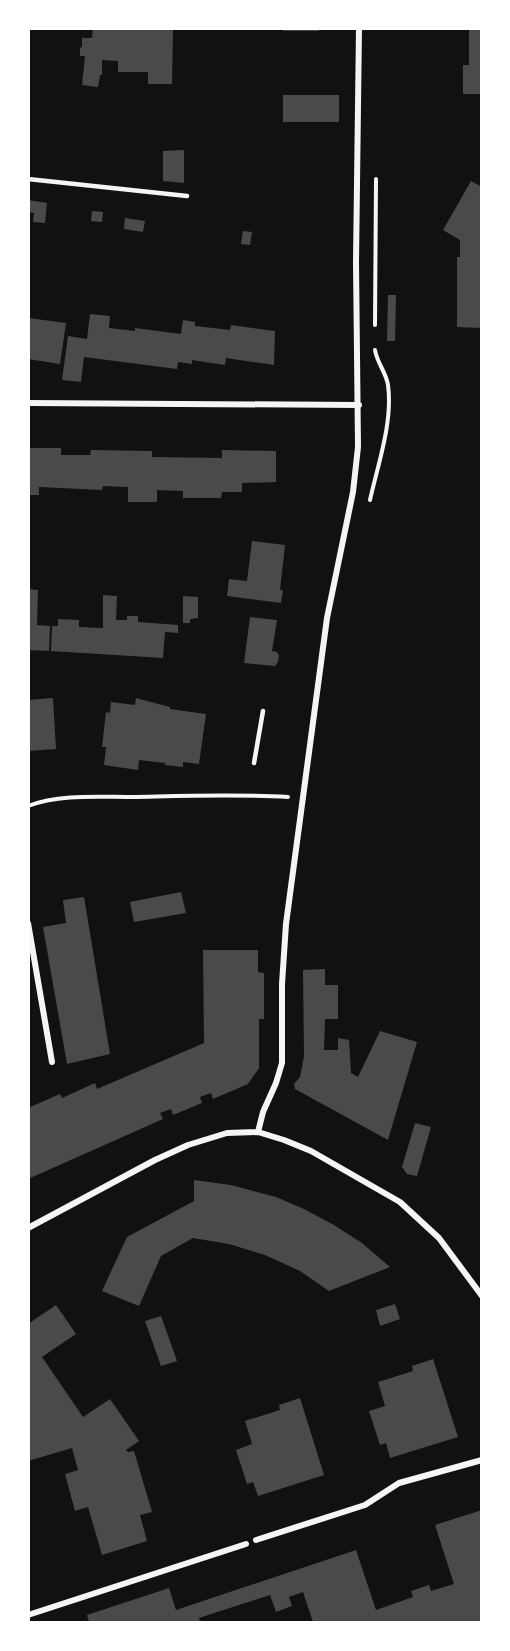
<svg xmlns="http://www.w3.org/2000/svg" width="510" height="1651" viewBox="0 0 510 1651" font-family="Montserrat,sans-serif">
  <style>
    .building { fill: #4a4a4a }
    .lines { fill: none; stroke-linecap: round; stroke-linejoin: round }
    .path { stroke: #f5f5f5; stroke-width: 4 }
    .service { stroke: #f5f5f5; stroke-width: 4.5 }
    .minor { stroke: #f5f5f5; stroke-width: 6 }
  </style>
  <rect width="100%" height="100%" fill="#111"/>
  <!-- building -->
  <path class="building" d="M93,28H173L172,84H148V72H118V61L102,60V75H100L98,87L82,85L85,56H80V47L82,48V38H92Z
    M283,28H319V31H283Z
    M469,28H482V94H463V65H469Z
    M283,95H339V122H283Z
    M184,150V183L163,181V151Z
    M471,181L482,187V328L457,327V257H460V240L443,230Z
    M28,200L47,203L45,223L33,222L34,213L28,212Z
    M92,211L103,212L102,222L91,221Z
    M125,218L145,221L143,232L124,229Z
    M243,231L252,232L250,245L241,244Z
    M388,295H396L395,341H387Z
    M90,314L110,316L109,328L135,331V328L181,334L183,320L195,322V326L230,330L231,325L275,331L274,365L226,358L225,365L192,360V364L178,362L177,369L84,357L81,382L62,380L68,336L87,339Z
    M28,318L66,323L60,364L28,359Z
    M28,448H61V455H90L91,450L152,451V457L222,458V450L276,451V482L242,483V492H222L221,498H183V491L157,490V502H128V487L103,486L102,490L39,487V495H28Z
    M252,541L285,545L280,590H283L281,603L227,596L229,579L247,581Z
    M28,589L38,590L37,625L50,626L49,651L28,650Z
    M103,595L117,596L116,620H127V616H138V622L178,625V633L165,632L163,658L51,651L52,626H58V619L79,620V627L103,628Z
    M183,596L198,597V618L190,619V623H183Z
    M250,617L277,620L272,651L277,652L279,656L278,662L275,666L244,663Z
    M53,698L56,749L28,751V700Z
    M136,698L170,707V709L206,714L199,764L183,762V767L165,765V763L139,760L138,770L104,765L106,747H102L106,712L110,713L111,702L135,705Z
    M181,892L186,913L134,922L130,902Z
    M84,897L110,1054L67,1064L43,927L66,923L63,900Z
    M203,950H258V972L264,973V1019H259V1068L248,1084L213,1099L211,1093L200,1097L202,1103L173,1115L171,1109L160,1113L163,1119L28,1179V1108L60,1094L62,1098L95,1083L97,1089L204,1043Z
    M325,969V985H338V1019H325L324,1050H338V1038L349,1040L351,1073L358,1077L380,1031L417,1042L388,1140L295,1089L294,1084L300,1077L304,1056L303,970Z
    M415,1123L431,1127L417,1176L407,1174L402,1167Z
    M194,1180L231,1185L276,1197L304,1209L334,1225L362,1243L390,1267L329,1291L300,1271L265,1255L229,1244L193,1238L161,1256L139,1306L102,1291L127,1237L194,1201Z
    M395,1304L400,1319L380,1326L376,1310Z
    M56,1305L76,1334L42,1357L83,1417L110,1399L139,1441L126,1450L128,1452L134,1451L152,1512L140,1515L147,1541L102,1555L88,1507L75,1511L65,1474L78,1470L72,1448L28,1461V1324Z
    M161,1316L177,1361L161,1366L145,1321Z
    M433,1359L458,1437L390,1458L386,1443L380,1445L369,1411L385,1406L378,1382L413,1371L412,1366Z
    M300,1398L324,1475L258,1496L253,1482L247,1484L236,1450L252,1444L245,1421L280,1410L279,1405Z
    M482,1510V1622H313L303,1592L289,1597L292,1606L276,1612L270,1595L199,1618L200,1622H89L87,1615L169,1588L176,1610L356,1550L376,1610L413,1597L411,1591L429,1585L431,1591L454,1584L435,1525Z"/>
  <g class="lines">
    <!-- path -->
    <path class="path" d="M375,325L376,179
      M370,500C378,464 393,422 388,385C386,372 377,363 375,350
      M28,806C59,794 98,797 130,797C183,796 235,794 288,797"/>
    <!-- service -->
    <path class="service" d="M28,179L187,196
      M254,763L263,711"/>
    <!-- minor -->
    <path class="minor" d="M28,403L359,405
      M28,923L52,1062
      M258,1132L263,1112L276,1083L282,1063V984L286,924L327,618L353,492L358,447L356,262L359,28
      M28,1228L155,1160L188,1145L227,1133L258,1132L284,1140L311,1151L400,1202L439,1238L482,1296
      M256,1540L365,1505L399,1483L482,1460
      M28,1615L246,1544"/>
  </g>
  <!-- border -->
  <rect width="510" height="1651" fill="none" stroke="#ffffff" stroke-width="60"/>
</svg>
